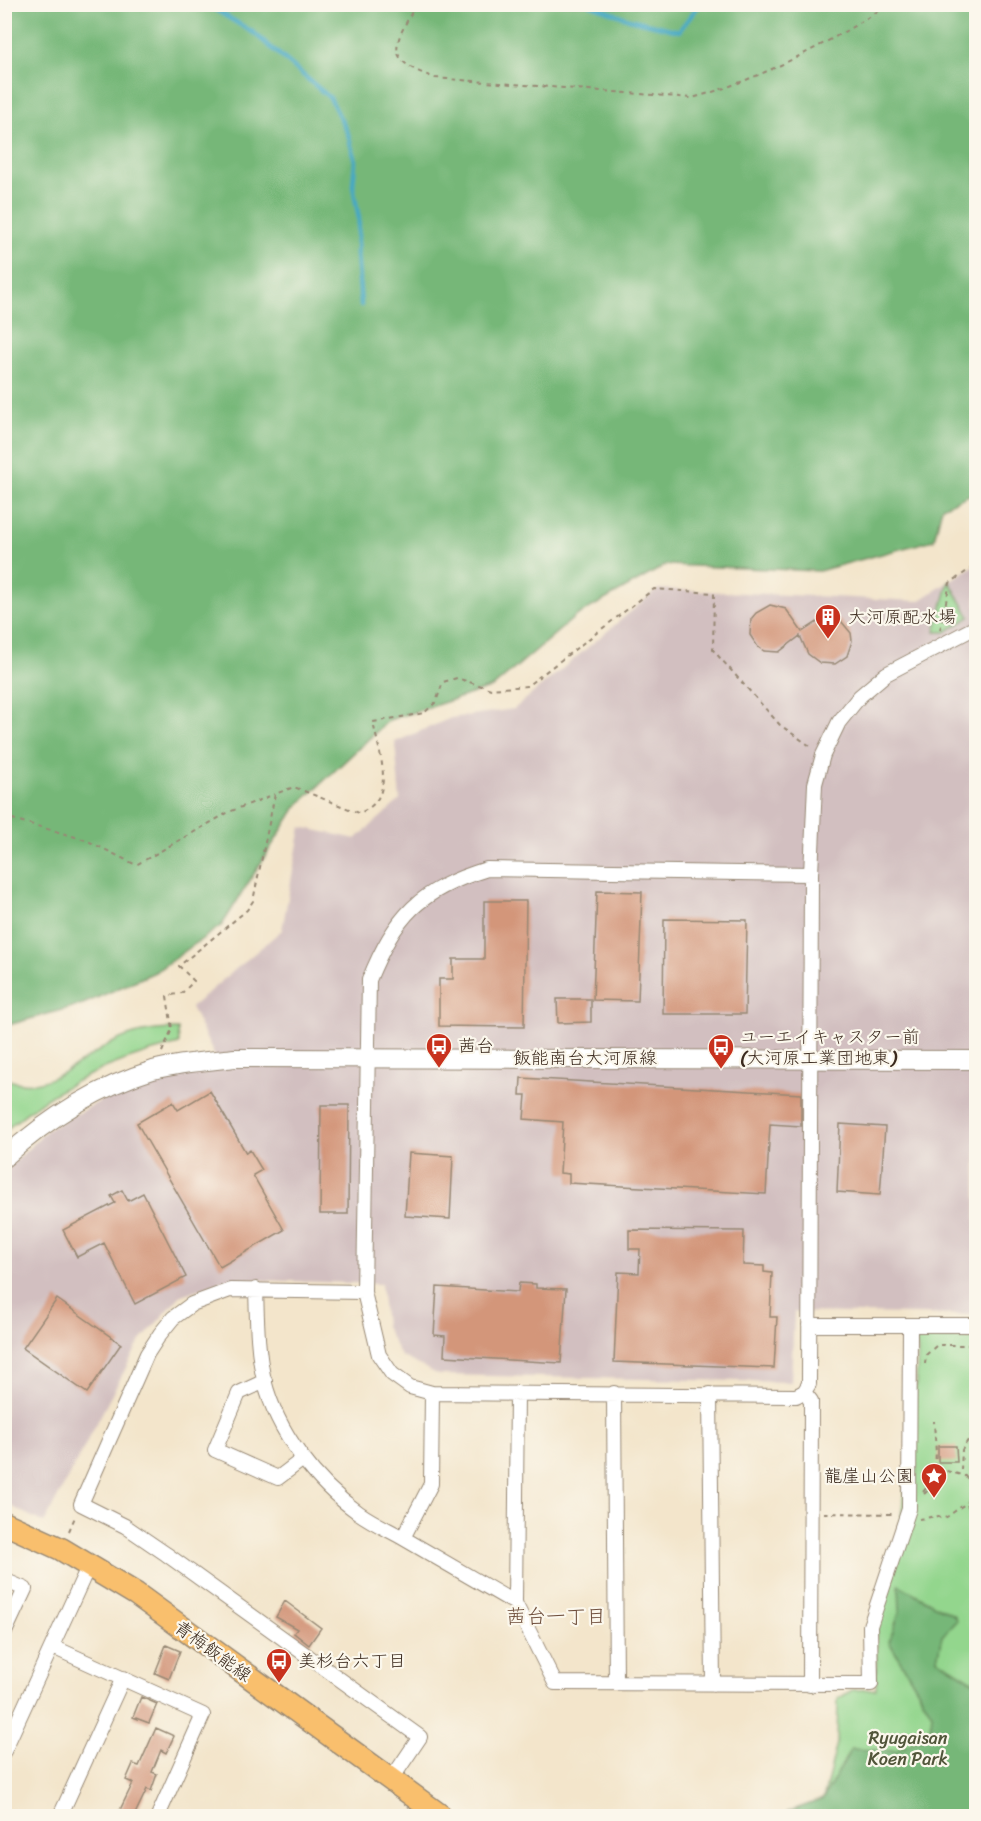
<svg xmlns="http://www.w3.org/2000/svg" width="981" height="1821" viewBox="0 0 981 1821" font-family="Sriracha,'Klee One',sans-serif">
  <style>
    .industrial { fill: #d2bfc0 }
    .green { fill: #93d68d; stroke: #678056; stroke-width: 1.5 }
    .forest { fill: #76b778; stroke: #58704b; stroke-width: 1.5 }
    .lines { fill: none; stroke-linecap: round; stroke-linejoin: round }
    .stream { stroke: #44a8c4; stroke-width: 4.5 }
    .building { fill: #d3967a }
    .minor-casing { stroke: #978874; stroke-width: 16 }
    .tertiary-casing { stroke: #978874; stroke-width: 20 }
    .primary-casing { stroke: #978874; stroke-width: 25 }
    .path { stroke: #978874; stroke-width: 2; stroke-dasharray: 4.5 4.5; stroke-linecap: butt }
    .minor { stroke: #fff; stroke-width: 14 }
    .tertiary { stroke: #fff; stroke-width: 18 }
    .primary { stroke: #f9bf6d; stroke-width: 22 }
    .labels { text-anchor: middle; stroke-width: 4.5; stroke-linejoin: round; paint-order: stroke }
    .poi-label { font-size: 18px; fill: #3b2a1e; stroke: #fbf7ec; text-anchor: start }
    .street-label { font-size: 18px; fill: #3b2a1e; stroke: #fbf7ec }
    .park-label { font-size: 18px; fill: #51553a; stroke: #fbf7ec }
    .neighbourhood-label { font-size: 20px; fill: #70503e; stroke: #fbf7ec }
  </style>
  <rect width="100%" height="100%" fill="#fbf7ec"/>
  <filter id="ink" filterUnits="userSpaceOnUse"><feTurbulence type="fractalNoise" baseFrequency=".0167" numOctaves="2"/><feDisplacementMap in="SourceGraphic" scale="12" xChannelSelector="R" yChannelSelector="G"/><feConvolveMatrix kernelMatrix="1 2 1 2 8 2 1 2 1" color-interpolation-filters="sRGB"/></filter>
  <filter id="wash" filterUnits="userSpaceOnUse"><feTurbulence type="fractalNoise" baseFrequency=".008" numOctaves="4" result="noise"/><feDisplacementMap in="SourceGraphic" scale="24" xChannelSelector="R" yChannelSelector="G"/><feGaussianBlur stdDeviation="1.35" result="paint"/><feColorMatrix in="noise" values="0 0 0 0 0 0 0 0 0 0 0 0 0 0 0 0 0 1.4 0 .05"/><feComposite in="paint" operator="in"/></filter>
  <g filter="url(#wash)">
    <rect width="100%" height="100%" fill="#f3e5cb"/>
    <!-- industrial -->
    <path class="industrial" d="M976,564V1315L794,1312L791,1382L439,1375L401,1356L385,1326L381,1284L230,1279L181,1295L139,1343L44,1523L5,1503L4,1173L47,1130L139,1080L218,1063L191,1007L282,930L301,827L356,839L400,800L395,742L451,718L514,709L658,589L919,601Z"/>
    <!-- green -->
    <path class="green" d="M949,581L970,617L945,632H935Z
      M178,1029L179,1044C114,1060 55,1085 5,1131V1078C43,1098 80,1059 114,1042C133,1032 156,1029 178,1029Z
      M920,1337L976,1339V1816H819L837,1743L838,1699L852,1690L876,1689L877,1622L895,1571L916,1385L918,1351L916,1342Z"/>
    <!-- forest -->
    <path class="forest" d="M5,4L976,5V492L942,507L934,540L819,571L666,565L576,616L493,687L389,720L296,807L222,925L155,972L83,1004L5,1026Z
      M899,1585L955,1616L956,1621L942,1636L937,1659L976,1683V1816H784L788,1812L823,1799L851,1749L896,1751L930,1734L932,1714L889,1642L900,1611Z"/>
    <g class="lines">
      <!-- stream -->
      <path class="stream" d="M206,4L254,33L330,98L348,134L355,161L353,186L359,219L357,253L361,305
        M589,4L629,19L679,31L700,4"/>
    </g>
    <g id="blocks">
      <!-- building -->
      <path class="building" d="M770,605L786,609L802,632L825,617L841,621L851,633L852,641L847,656L835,664L820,663L808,654L800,636L779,652L764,651L758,647L750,635L751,619L756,613Z
        M597,891L642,892L638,1001L593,1000Z
        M484,901H526L524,1027L439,1026V979H453V959H484Z
        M664,919L747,920L745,1014H663Z
        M557,999H591V1022L558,1023Z
        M521,1078L801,1094V1126L770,1124L766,1194L569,1183V1174L560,1173L563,1122L524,1119L526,1095H520Z
        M210,1091L246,1153L250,1150L262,1170L253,1175L284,1230L220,1267L137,1123L173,1102L178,1110Z
        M321,1105H349L348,1214H320Z
        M840,1124L885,1127L880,1195L837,1192Z
        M409,1153L453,1156L450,1219L405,1216Z
        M122,1190L128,1201L143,1193L186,1277L135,1304L104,1243L77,1257L63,1230L115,1203L111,1196Z
        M629,1230L744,1231L743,1265L764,1266V1272L772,1273L770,1317H777L774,1368L614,1362L618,1272L639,1273L640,1249H629Z
        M519,1283L536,1284V1288L566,1289L561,1363L444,1356L445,1336L434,1335L437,1287L518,1292Z
        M57,1299L121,1344L87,1393L23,1348Z
        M938,1446H956L957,1462H938Z
        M285,1601L321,1628L309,1645L294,1633L297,1629L276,1617Z
        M166,1645L180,1651L169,1679L155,1673Z
        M141,1697L157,1704L149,1723L133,1717Z
        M156,1728L174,1736L166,1753L161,1750L152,1772L157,1774L151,1791L147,1789L134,1816H117L133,1783L126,1780L133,1764L139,1766Z"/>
    </g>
  </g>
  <g filter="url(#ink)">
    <use href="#blocks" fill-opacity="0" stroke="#978874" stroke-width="1.5"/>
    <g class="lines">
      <!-- minor casing -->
      <g class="minor-casing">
        <path id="minor" d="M256,1289C257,1319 257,1350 264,1380C277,1432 316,1483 359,1513C373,1523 389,1530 403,1538L431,1484L432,1393
          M364,1292L230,1290L192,1304L173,1318L160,1334L147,1354L81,1504L125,1526L166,1554L420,1737L391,1780
          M809,1325H976
          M265,1381L239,1393L215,1450L278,1478L303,1459
          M804,1392L796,1396L432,1393L410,1387L392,1374L379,1355L364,1292L369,980C396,915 419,890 487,869L811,874
          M614,1393L616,1683
          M710,1394L713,1684
          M403,1538L515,1603L517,1393
          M4,1580L25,1589L4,1634
          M515,1603L555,1683L871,1684L870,1626L909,1509L910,1325
          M53,1647L203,1715L158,1816
          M810,1685L811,1401L804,1392L809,1384L811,874L815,784L823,755L839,722L860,696L886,674L976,627
          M4,1751L89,1565
          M60,1816L123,1678"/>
      </g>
      <!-- tertiary casing -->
      <g class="tertiary-casing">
        <path id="tertiary" d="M4,1158C47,1119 97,1087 153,1070C180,1063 208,1061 235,1058L976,1060"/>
      </g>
      <!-- primary casing -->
      <g class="primary-casing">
        <path id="primary" d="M4,1523L61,1549L136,1594L441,1816"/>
      </g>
      <!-- path -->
      <path class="path" d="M416,4C394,46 382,59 435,78L692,98C759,80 830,43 889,4
        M940,630L950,583L976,565
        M4,822L9,818L86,840L136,865L229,812L275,794
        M162,1052L172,1029L167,996L182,993L194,981L179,966L247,910L253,901L275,794L294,787L359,813C398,799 379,753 373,722L424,713L436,702L443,682L457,678L491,689L527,686L654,589L714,593L713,650L780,725L813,748
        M925,1364L926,1355L937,1345H976
        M961,1470L962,1450L976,1427
        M923,1492C941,1471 935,1448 934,1421
        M924,1494L935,1484
        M967,1505L976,1517
        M824,1513L893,1514
        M919,1519L937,1516L942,1519C951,1516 957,1508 966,1504L973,1488L965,1476L936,1468
        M69,1531L75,1517"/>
      <!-- minor -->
      <use href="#minor" class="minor"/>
      <!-- tertiary -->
      <use href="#tertiary" class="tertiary"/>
      <!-- primary -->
      <use href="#primary" class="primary"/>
    </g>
  </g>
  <!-- icons -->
  <defs>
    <g id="building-pin" transform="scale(1.35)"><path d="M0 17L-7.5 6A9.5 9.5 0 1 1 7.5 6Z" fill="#c8321e" stroke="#fbf7ec"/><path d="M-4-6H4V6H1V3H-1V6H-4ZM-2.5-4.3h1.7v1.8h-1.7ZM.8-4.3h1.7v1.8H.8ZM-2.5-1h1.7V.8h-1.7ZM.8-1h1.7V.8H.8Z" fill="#fff"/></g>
    <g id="bus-pin" transform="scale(1.35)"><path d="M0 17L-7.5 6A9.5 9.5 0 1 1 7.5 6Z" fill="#c8321e" stroke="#fbf7ec"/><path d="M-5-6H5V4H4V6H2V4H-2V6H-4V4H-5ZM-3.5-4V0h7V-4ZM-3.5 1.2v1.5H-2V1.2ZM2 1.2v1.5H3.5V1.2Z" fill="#fff"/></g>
    <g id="sight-pin" transform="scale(1.35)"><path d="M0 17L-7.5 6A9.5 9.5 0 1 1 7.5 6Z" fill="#c8321e" stroke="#fbf7ec"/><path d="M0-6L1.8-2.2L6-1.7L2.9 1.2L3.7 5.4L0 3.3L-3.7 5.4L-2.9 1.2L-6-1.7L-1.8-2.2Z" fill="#fff"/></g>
  </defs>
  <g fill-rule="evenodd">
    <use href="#building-pin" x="828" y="617"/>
    <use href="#bus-pin" x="439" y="1046"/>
    <use href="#bus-pin" x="721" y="1047"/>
    <use href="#sight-pin" x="934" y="1476"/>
    <use href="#bus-pin" x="279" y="1661"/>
  </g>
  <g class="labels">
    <!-- poi labels -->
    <g class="poi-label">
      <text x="848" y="623">大河原配水場</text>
      <text x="740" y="1043">ユーエイキャスター前<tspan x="740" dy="21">(大河原工業団地東)</tspan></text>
      <text x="458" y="1052">茜台</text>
      <text x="914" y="1482" text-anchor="end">龍崖山公園</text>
      <text x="298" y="1667">美杉台六丁目</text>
    </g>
    <!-- street labels -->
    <g class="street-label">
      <text x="585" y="1064">飯能南台大河原線</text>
      <text transform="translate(213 1651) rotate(36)" y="6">青梅飯能線</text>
    </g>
    <!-- park labels -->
    <g class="park-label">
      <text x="908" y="1744">Ryugaisan<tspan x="908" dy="21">Koen Park</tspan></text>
    </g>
    <!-- neighbourhood labels -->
    <g class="neighbourhood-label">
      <text x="556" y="1623">茜台一丁目</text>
    </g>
  </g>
  <!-- margin -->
  <rect width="981" height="1821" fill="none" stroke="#fbf7ec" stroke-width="24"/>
</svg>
